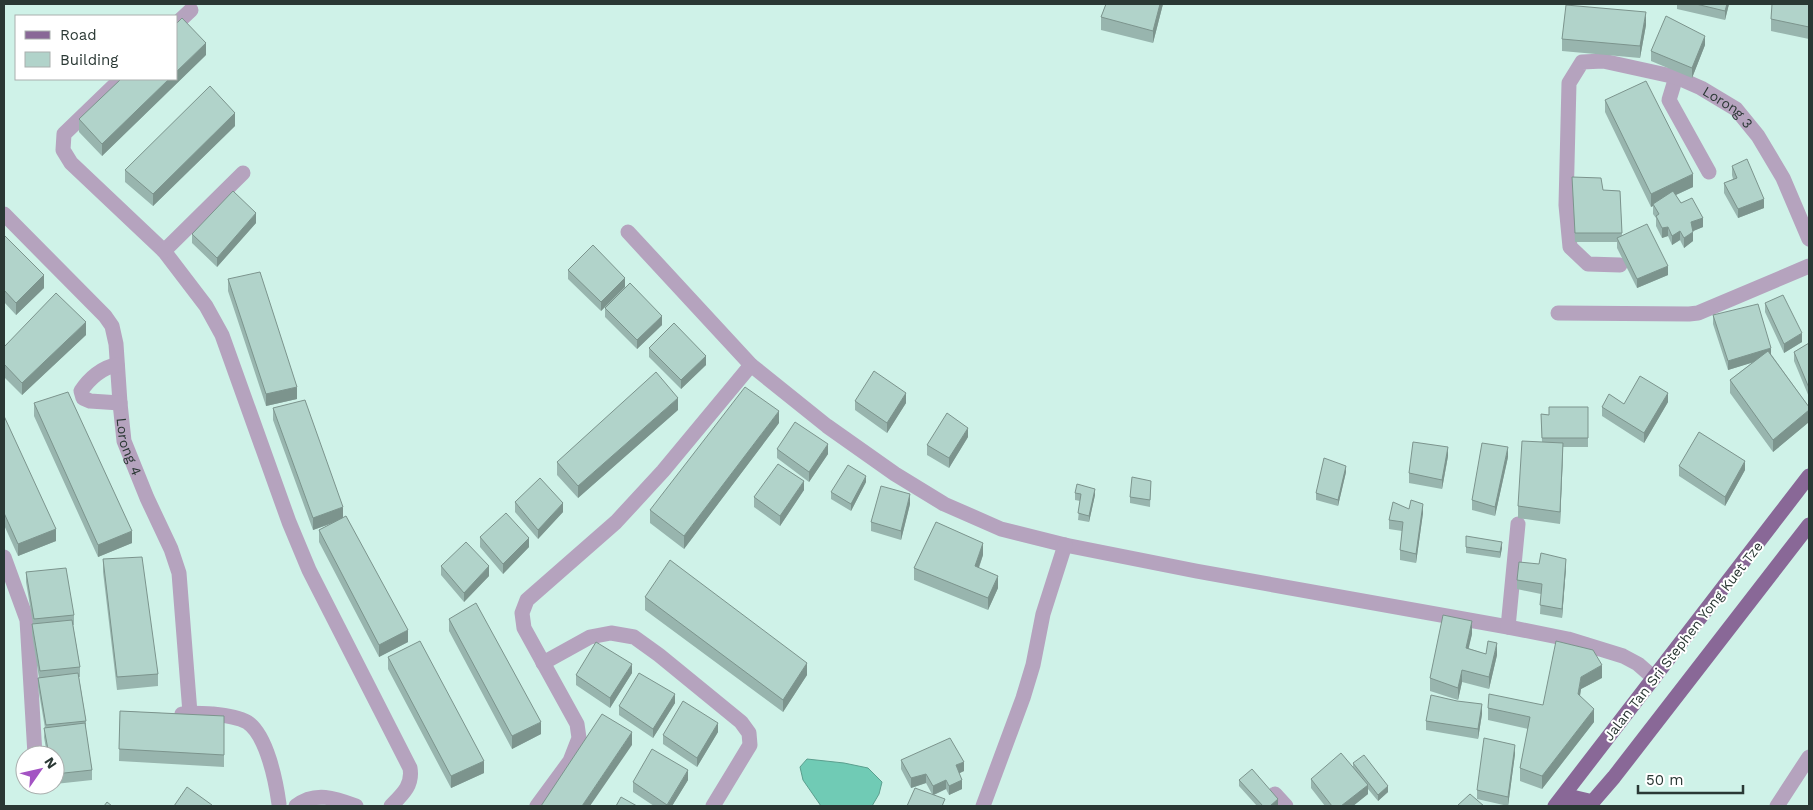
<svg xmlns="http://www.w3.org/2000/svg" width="1813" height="810" viewBox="0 0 1813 810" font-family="'Work Sans',sans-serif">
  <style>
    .water { fill: #70cbb5; stroke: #5b9f8e }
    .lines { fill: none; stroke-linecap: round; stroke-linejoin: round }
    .minor { stroke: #b5a3be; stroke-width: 15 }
    .major { stroke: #896897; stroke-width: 15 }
    .wall { fill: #98b5ae }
    .shaded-wall { fill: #7c948d }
    .building { fill: #b1d3ca; stroke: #7c948d }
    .labels { text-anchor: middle; stroke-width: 4; stroke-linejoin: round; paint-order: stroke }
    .street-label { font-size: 14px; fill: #2a3834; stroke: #fff }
  </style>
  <rect width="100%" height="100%" fill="#cff2e8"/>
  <!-- water -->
  <path class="water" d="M807,759L844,763L868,768L882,782L879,794L872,806H821L803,780L800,767Z"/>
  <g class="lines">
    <!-- minor -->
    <g class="minor">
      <path d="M176,24L191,10"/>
      <path d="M1676,77L1669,100L1709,172"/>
      <path d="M121,79L64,134L63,150L71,163L164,251L206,306L222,335L289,522L309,570L410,768C413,785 403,794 391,806"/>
      <path id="s1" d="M4,214L105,316L112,326L116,344L120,403L124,441L147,498L171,549L179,573L190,713"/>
      <path d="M628,232L751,365L827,426L895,474L944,504L1001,529L1065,545L1196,571L1508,627L1568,639L1623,656L1638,664L1654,678"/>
      <path d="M164,251L243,173"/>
      <path id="s2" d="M1620,265L1588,264L1570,247L1566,205L1569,83L1582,62L1603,61L1676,77L1701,88L1736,109L1758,136L1783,178L1809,239"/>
      <path d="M1558,313L1689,314L1698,313L1809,266"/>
      <path d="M117,365C102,367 89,379 81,391L83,398L90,401L120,403"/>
      <path d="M4,557L27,620L35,755"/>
      <path d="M1508,627L1518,524"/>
      <path d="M543,663L590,637L611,633L634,637L659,655L741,722L749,733L750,745L713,806"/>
      <path d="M182,714C192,712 202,714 213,714C223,715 238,717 247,722C267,735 276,782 279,804"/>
      <path d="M1275,794L1286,806"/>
      <path d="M296,806C315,791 335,798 356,806"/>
      <path d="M537,806L570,761L579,738L577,724L524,628L522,613L527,600L616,522L663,471L751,365"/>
      <path d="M983,806L1023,698L1033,665L1043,614L1065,545"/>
      <path d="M1777,806L1809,757"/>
    </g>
    <!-- major -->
    <path class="major" d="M1557,804L1572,797L1593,802
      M1555,806L1809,476
      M1589,806L1614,777L1809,525"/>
  </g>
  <!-- wall -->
  <path class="wall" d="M1106,4H1163L1153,43L1101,30V17Z
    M1677,4H1729L1725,20L1677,9Z
    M1809,4V39L1771,31V19Z
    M1646,25L1640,58L1562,51V39Z
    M1705,45L1692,78L1651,61V51Z
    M206,55L102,156L79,132V119Z
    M1605,100L1693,187L1676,195L1681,203L1703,227L1693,231V241L1684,248L1680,240L1672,245L1668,236L1662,238L1656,226V218L1653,214V206L1651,207L1605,112Z
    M235,126L153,206L125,182V170Z
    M1732,166L1764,208L1738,218L1724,193V183L1733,179L1732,175Z
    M1572,177L1603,190L1620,191L1622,236L1668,275L1637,288L1617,248V242H1575Z
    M256,223L217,267L192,243V234Z
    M4,235L44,288L16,315L4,302Z
    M568,270L625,287L601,311L568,279Z
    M228,279L297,399L266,406L228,291Z
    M1765,303L1802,342L1784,353L1765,312Z
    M605,308L662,325L637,349L605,317Z
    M1713,315L1771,354L1809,407V422L1773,452L1730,393V380L1753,362L1728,370L1713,324Z
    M86,335L22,395L4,377V347Z
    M1809,343V397L1794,361V352Z
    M649,348L706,365L681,389L649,357Z
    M855,401L906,403L887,433L855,410Z
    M1668,402L1644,443L1602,416V407L1624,404Z
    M34,403L132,543L98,557L34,416Z
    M1549,407H1588V447H1563L1560,524L1518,518V506L1542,442L1541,414L1549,415Z
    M273,408L343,518L408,642L379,657L319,542V530L333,523L313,530L273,420Z
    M678,410L578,498L557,475V462Z
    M4,416L56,541L18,556L4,525Z
    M779,423L684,549L650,523V510Z
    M968,437L949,468L927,455V445Z
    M777,449L828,454L809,482L777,458Z
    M1448,456L1442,489L1409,483V473Z
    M1508,457L1495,516L1472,510V500Z
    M1679,466L1745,470L1725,506L1679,476Z
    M1346,472L1338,506L1316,500V493Z
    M1151,481L1150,507L1130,503V497Z
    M866,482L851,511L831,499V492Z
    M804,490L780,526L754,507V497Z
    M1075,493L1095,495L1089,522L1078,520L1080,501L1075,500Z
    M515,502L563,512L538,539L515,512Z
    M910,504L901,540L871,531V522Z
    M1409,509L1423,513L1416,563L1400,560V550L1402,531L1389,529V520Z
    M480,537L529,547L503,574L480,547Z
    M1466,547L1502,548L1500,558L1466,553Z
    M983,555L979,568L998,588L988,610L914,580V568Z
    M103,559L158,674V686L117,690L103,572Z
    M441,566L489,576L464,602L441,575Z
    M1566,568L1562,618L1540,614L1541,594L1517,589V580Z
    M26,572L74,615V625H73L80,667V677H79L86,721V730L92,770V780L55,784V755H47L44,737L45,728L38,687V678H39L32,634V624H33L26,582Z
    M645,597L807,675L783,712L645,610Z
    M449,619L541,734L512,749L449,631Z
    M1472,634L1468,648L1486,654L1497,655L1489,689L1462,682L1458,700L1430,691V678Z
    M388,657L484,773L451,788L388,669Z
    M632,673L610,708L576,685V675Z
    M1602,678L1581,689L1580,696L1594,722L1542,789L1520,781V768L1528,729L1488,720V708L1543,705Z
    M675,703L653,738L619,715V706Z
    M120,711L224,716V767L119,761Z
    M1482,714L1478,739L1426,730V721Z
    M718,732L697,767L663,744V735Z
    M1515,754L1508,806L1477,799V790Z
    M901,760L964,771L959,773L962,789L949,795L946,789L934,795L945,806L932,794L926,783L911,788L901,769Z
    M1353,763L1388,792L1378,801L1368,789V794L1353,806H1325L1311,788V779L1353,768Z
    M688,780L672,806H654L633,792V782Z
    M1239,780L1278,806H1257L1239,786Z"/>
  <!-- shaded-wall -->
  <path class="shaded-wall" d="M1160,4H1163L1153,43V31Z
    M1727,4H1729L1725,20V11Z
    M1646,12V25L1640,58V46Z
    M1705,36V45L1692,78V68Z
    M206,43V55L102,156V144L169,79H176V72Z
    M235,113V126L153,206V194Z
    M1693,174V187L1654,205L1653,204V206L1651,207V194Z
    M1764,199V208L1738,218V209Z
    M256,213V223L217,267V258Z
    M1703,218V227L1691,232V222Z
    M1668,227V236L1662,238V228Z
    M1680,231V240L1672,245V236Z
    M1693,232V241L1684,248V238Z
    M1668,266V275L1637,288V279Z
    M44,275V288L16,315V303Z
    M625,278V287L601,311V302Z
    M662,316V325L637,349V340Z
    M86,322V335L22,395V383Z
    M1802,333V342L1784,353V344Z
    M1771,348V357L1728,370V361Z
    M706,356V365L681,389V380Z
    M297,387V399L266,406V394Z
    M906,393V403L887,433V423Z
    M1668,393V402L1644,443V433Z
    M678,398V410L578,498V486Z
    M1809,410V422L1773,452V440Z
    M779,411V423L684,549V536Z
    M968,428V437L949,468V458Z
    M1563,443V455L1560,524V512Z
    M828,444V454L809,482V472Z
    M1448,447V456L1442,489V480Z
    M1508,447V457L1495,516V507Z
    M1745,461V470L1725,506V497Z
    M1346,466V472L1338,506V500Z
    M866,476V482L851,511V504Z
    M804,481V490L780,526V516Z
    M1095,489V495L1089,522V516Z
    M910,494V504L901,540V531Z
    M563,503V512L538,539V530Z
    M1423,504V513L1416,563V554Z
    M343,507V519L313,530V518Z
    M56,529V541L18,556V544Z
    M132,531V543L98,557V545Z
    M529,538V547L503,574V564Z
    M1502,542V548L1500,558V552Z
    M983,543V555L975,578V566Z
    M1566,559V568L1562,618V609Z
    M489,566V576L464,602V593Z
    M998,576V588L988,610V598Z
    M1472,621V634L1466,660V648Z
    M408,630V642L379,657V645Z
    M1497,643V655L1489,689V677Z
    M807,663V675L783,712V700Z
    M632,664V673L610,708V698Z
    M1602,665V678L1581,689L1578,707V694L1581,677Z
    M1462,670V682L1458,700V688Z
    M675,694V703L653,738V729Z
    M1482,704V714L1478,739V729Z
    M1594,709V722L1542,789V776Z
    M541,722V734L512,749V736Z
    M718,723V732L697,767V758Z
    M632,732V745L590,806H582Z
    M1515,745V754L1508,806V797Z
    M484,761V773L451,788V776Z
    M964,762V771L956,775V765Z
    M688,770V780L672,806H667Z
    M926,774V783L911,788V778Z
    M946,780V789L933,795V786Z
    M962,780V789L949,795V786Z
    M1368,785V794L1353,806H1341Z
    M1388,786V792L1378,801V795Z
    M1278,799V806H1270Z"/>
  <!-- building -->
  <path class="building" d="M1106,4H1160L1153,31L1101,17Z
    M1696,4H1727L1725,11Z
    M1772,4H1809V27L1771,19Z
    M1566,5L1646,12L1640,46L1562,39Z
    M1666,16L1705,36L1692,68L1651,51Z
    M182,18L206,43L176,72V24Z
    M121,79H169L102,144L79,119Z
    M1646,81L1693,174L1651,194L1605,100Z
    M210,86L235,113L153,194L125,170Z
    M1747,159L1764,199L1738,209L1724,183L1737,178L1732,166Z
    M1572,177L1601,178L1603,190L1620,191L1622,233H1575Z
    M233,191L256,213L217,258L192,234Z
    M1673,191L1681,203L1692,198L1703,218L1691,222L1693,232L1684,238L1680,231L1672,236L1668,227L1662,228L1656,216L1659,214L1653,204Z
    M1647,224L1668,266L1637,279L1617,238Z
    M4,235L44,275L16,303L4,290Z
    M593,245L625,278L601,302L568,270Z
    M260,272L297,387L266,394L228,279Z
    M630,283L662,316L637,340L605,308Z
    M56,293L86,322L22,383L4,364V347Z
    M1783,295L1802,333L1784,344L1765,303Z
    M1758,304L1771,348L1728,361L1713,315Z
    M674,323L706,356L681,380L649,348Z
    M1809,343V388L1794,352Z
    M1768,351L1809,407V410L1773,440L1730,380Z
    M874,371L906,393L887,423L855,401Z
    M656,372L678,398L578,486L557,462Z
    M1640,376L1668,393L1644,433L1602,407L1609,394L1624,404Z
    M745,387L779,411L684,536L650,510Z
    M68,392L132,531L98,545L34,403Z
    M305,400L343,507L313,518L273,408Z
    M1549,407H1588V438H1542L1541,414L1549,415Z
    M947,413L968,428L949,458L927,445Z
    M4,416L56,529L18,544L4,513Z
    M795,422L828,444L809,472L777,449Z
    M1699,432L1745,461L1725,497L1679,466Z
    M1522,441L1563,443L1560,512L1518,506Z
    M1413,442L1448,447L1442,480L1409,473Z
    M1482,443L1508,447L1495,507L1472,500Z
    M1324,458L1346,466L1338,500L1316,493Z
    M778,464L804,481L780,516L754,497Z
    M848,465L866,476L851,504L831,492Z
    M1132,477L1151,481L1150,500L1130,497Z
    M540,478L563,503L538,530L515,502Z
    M1077,484L1095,489L1089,516L1078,513L1081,494L1075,493Z
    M881,486L910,494L901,531L871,522Z
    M1411,500L1423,504L1416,554L1400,550L1403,522L1389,520L1393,502L1409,509Z
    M506,513L529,538L503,564L480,537Z
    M346,516L408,630L379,645L319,530Z
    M936,522L983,543L975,566L998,576L988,598L914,568Z
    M1466,536L1502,542L1500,552L1466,547Z
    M466,542L489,566L464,593L441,566Z
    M1541,553L1566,559L1562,609L1540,605L1542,584L1517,580L1519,562L1539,564Z
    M142,557L158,674L117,677L103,559Z
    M670,560L807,663L783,700L645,597Z
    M66,568L74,615L34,619L26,572Z
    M476,603L541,722L512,736L449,619Z
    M1443,615L1472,621L1466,648L1486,654L1488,641L1497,643L1489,677L1462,670L1458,688L1430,678Z
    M72,620L80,667L40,671L32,624Z
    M420,641L484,761L451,776L388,657Z
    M1556,641L1593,650L1602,665L1581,677L1578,694L1594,709L1542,776L1520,768L1530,717L1488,708L1489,694L1543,705Z
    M596,642L632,664L610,698L576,675Z
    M78,673L86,721L46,725L38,678Z
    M639,673L675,694L653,729L619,706Z
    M1431,695L1457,701L1482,704L1478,729L1426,721Z
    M683,701L718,723L697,758L663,735Z
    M120,711L224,716V755L119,749Z
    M602,714L632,732L582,806H541Z
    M85,723L92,770L55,774V755H49L44,728Z
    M950,738L964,762L956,765L962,780L949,786L946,780L933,786L926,774L911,778L901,760Z
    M1484,738L1515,745L1508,797L1477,790Z
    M652,749L688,770L667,805L633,782Z
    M1341,753L1368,785L1341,806H1332L1311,779Z
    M1364,755L1388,786L1378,795L1353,763Z
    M1252,769L1278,799L1270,806H1263L1239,780Z
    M187,787L212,805V806H174Z
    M915,788L945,799L942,806H907Z
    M1470,794L1484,806H1457Z
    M621,797L637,806H616Z
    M107,802L112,806H104Z"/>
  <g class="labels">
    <!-- street labels -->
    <g class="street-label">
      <text dy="5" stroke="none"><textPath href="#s2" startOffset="402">Lorong 3</textPath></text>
      <text dy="5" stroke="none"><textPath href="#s1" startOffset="278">Lorong 4</textPath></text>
      <text transform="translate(1683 641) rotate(-52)" y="5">Jalan Tan Sri Stephen Yong Kuet Tze</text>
    </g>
  </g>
  <!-- border -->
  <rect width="1813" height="810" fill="none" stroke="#2a3834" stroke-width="10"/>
  <!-- legend -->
  <rect x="15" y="15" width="162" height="65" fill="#ffffff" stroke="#aaafae"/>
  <rect x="25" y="31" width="25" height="8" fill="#896897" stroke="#aaafae"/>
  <text x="60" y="40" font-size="15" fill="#2a3834">Road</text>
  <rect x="25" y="52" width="25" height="15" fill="#b1d3ca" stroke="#aaafae"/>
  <text x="60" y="65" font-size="15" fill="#2a3834">Building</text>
  <!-- north arrow -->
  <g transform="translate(40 770) rotate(56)"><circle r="24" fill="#ffffff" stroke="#aaafae"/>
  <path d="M0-4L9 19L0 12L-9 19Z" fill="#a353c3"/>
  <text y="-8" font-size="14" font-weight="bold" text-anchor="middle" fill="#2a3834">N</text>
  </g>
  <!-- scale -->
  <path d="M1638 785v8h105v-8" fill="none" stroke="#2a3834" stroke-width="2.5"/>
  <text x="1646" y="785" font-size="15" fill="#2a3834" stroke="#ffffff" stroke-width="4" paint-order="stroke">50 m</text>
</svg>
